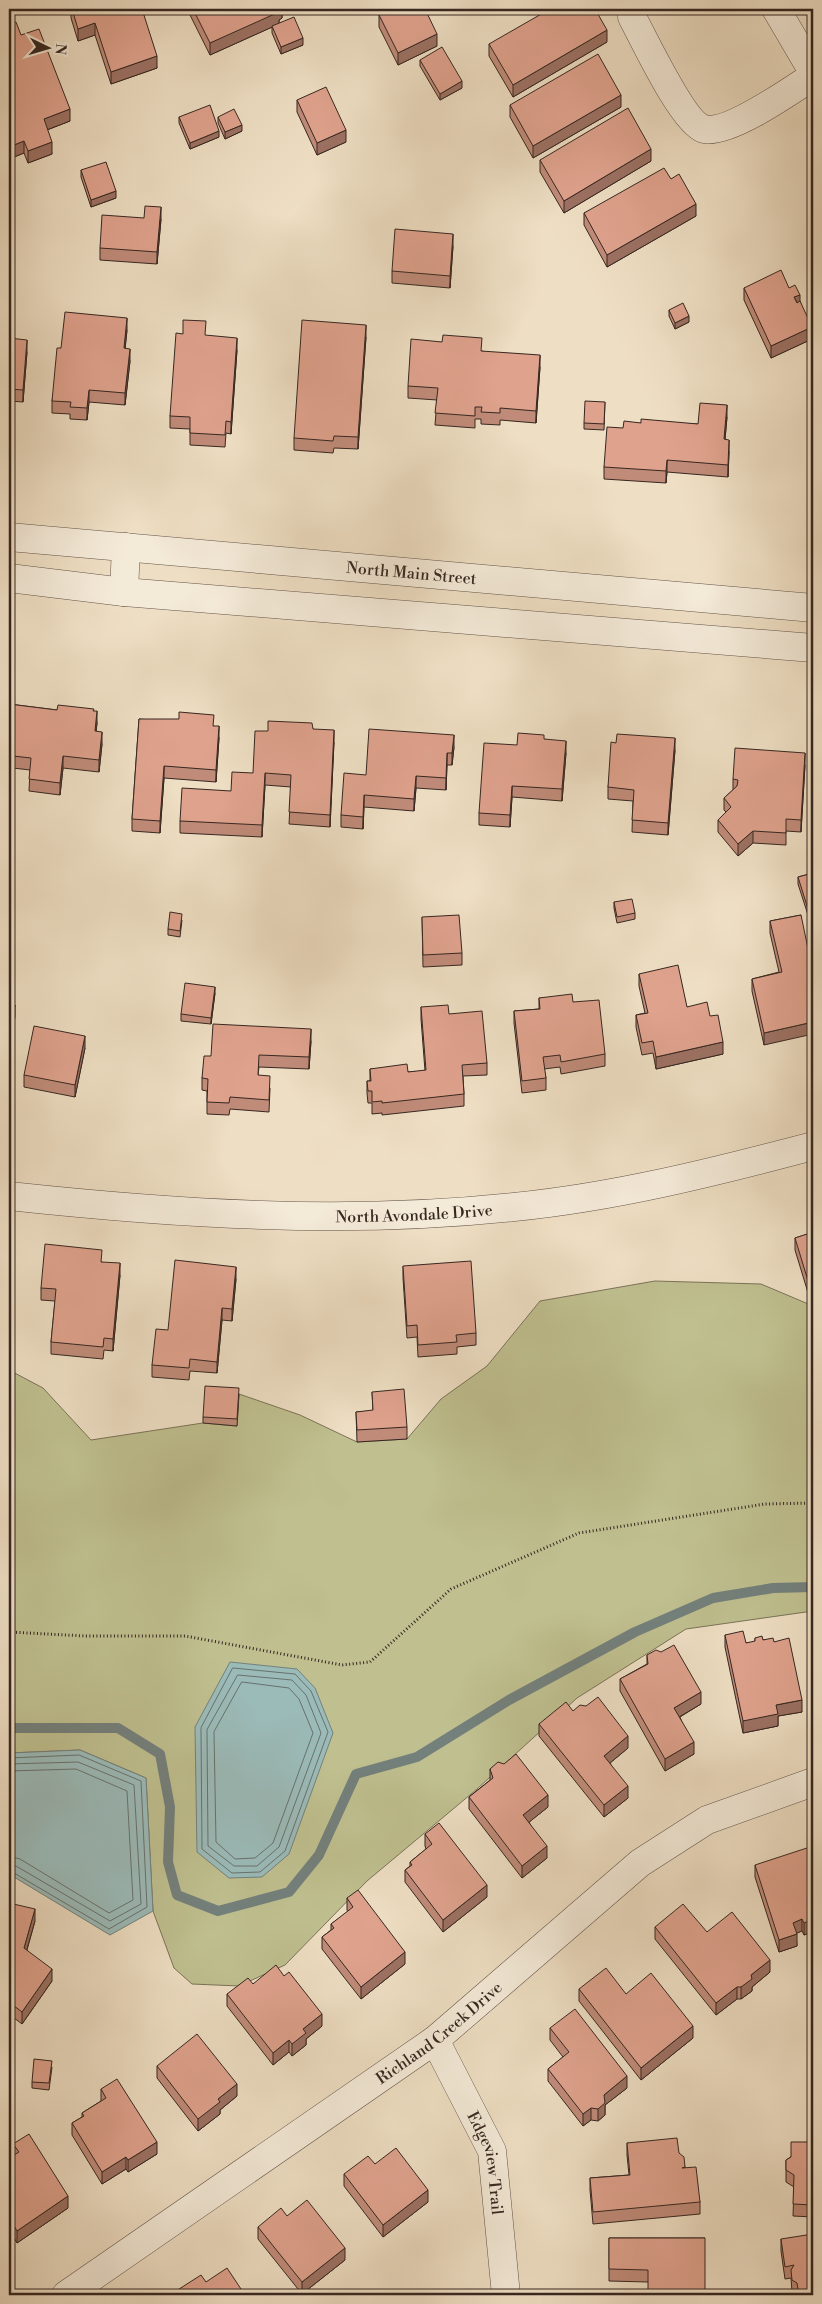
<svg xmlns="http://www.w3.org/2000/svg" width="822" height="2304" viewBox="0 0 822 2304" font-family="'Libre Bodoni',serif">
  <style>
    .green { fill: #bfbf8f; stroke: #7a7358 }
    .water { fill: #9bbbb9; stroke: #73807c }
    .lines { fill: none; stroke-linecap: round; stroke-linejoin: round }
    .shore { stroke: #68716d; stroke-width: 1 }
    .stream { stroke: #73807c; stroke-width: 10 }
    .minor-casing { stroke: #64554a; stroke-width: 29 }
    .path { stroke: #362721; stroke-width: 3; stroke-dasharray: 1 2.5; stroke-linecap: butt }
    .minor { stroke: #f4ead8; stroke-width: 28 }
    .wall { fill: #c08b79; stroke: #362721 }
    .shaded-wall { fill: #9c7163; stroke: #362721 }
    .building { fill: #dfa28d; stroke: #362721 }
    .labels { text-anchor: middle; stroke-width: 4; stroke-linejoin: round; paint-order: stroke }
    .street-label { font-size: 16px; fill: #362721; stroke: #f4ead8 }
  </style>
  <rect width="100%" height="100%" fill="#eedec3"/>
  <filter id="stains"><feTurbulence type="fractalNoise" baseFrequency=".004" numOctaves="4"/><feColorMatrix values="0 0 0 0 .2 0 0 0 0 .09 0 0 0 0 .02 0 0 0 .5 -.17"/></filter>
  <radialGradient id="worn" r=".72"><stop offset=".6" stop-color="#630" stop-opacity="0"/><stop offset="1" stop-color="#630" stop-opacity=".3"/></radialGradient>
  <!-- green -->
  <path class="green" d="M655,1281L761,1284L813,1306V1611L686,1629L577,1698L477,1789L367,1881L285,1965L239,1986L192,1984L174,1968L153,1911L146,1778L80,1750L9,1753V1370L43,1388L91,1440L203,1423L237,1426L239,1394L300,1415L357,1442L407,1439L441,1399L487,1366L540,1301Z"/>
  <!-- water -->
  <path class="water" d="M230,1662L297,1669L315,1688L333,1733L289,1854L262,1877L229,1878L197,1852L195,1727Z
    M80,1750L146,1778L153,1911L110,1935L9,1874V1753Z"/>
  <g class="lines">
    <!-- shore -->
    <path class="shore" d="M233,1668L295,1674L311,1691L328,1732L285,1851L260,1872L232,1873L202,1849L201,1728Z
      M238,1675L292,1680L306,1695L321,1733L279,1847L257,1866H234L208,1846L207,1730Z
      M242,1682L289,1688L299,1699L313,1733L273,1843L255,1858L235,1859L216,1842L214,1732Z
      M9,1758L79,1755L141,1781L147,1907L109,1929L9,1870
      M9,1764L78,1762L134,1785L141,1904L110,1921L16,1866L9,1864
      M9,1771L76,1769L127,1791L133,1900L109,1913L20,1859L9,1856"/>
    <!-- stream -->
    <path class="stream" d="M9,1728H118L160,1754L170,1807L168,1862L177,1895L218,1911L289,1892L319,1855L356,1774L417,1757L509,1700L635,1632L713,1598L773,1588L813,1587"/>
    <!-- minor casing -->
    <g class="minor-casing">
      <g id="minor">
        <path d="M776,9L813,72"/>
        <path d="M632,17C644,39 683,123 704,129C728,135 792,90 813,76"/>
        <path id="s1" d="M9,537L813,608"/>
        <path d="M9,578L124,592L813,648"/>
        <path d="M124,592L126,547"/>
        <path id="s2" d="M9,1196C176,1214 346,1225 514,1207C615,1197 715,1172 813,1146"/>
        <path id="s3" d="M435,2040L492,2151L506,2295"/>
        <path id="s4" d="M66,2295L435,2040L640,1863L707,1820L813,1782"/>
      </g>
    </g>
    <!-- path -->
    <path class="path" d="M9,1632L85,1636H185L342,1665L370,1662L451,1589L579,1533L765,1504L813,1503"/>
    <!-- minor -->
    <use href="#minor" class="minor"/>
  </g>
  <!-- wall -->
  <path class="wall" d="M71,9H142L157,68L111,84L95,35L78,41L71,18Z
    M189,9H282V18L279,20V24L303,45L281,54L272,33V27L210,55L189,13Z
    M379,15L437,46L398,65L379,27Z
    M9,25L21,35L70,121L47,130L52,154L28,163L24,153L9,159Z
    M607,42L513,97L489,56V44Z
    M420,60L462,88L440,100L420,66Z
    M297,100L346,142L317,155L297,112Z
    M510,105L621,107L533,158L510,117Z
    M179,117L219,137L190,149L179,123Z
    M218,117L242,131L225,139L218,123Z
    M540,160L651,161L564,213L540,172Z
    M81,170L116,198L91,207L81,177Z
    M671,179L696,216L607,267L584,225V213Z
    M161,219L157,264L100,260V248Z
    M453,246L450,288L392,283V271Z
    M744,288H789L800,301L812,339L771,358L744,300Z
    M669,310L689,322L675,329L669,316Z
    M127,330L125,348L130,361L125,405L89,402L87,420L70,419V414L52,413V401L61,348Z
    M206,336L237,350L231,434L226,433L225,447L190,445V429L170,428V416Z
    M366,337L358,449L334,448L333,453L294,450V438Z
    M9,338L27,352L23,402L9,401Z
    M482,351L540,367L536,423L500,420V425L481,424V419H475V428L435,425L437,400L408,398V386Z
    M605,402L604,430L584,429V423Z
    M727,417L725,439L729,452L728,477L667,472L666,483L604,479V467L623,428L641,423L698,424Z
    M813,432V491H811V469H808V457Z
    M9,704L57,710L94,711L97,723L96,731L102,744L99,772L63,768L60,795L29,791L30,770L13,768L11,788H9Z
    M139,719L214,726L219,738L216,782L164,778L160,833L132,831V819Z
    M313,729L334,742L330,827L289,824L291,787L265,785L262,837L180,833V821L231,791L253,773Z
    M544,739L566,753L562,801L512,797L510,827L479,825V813L517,745Z
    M616,743L675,750L668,835L632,832L633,801L608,799V787Z
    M454,747L452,765H447L446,790L416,788L414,811L364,807L363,829L341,827V815L366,775Z
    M805,765L801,832L786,831V845L753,843L738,856L718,832V820L726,812L724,810V798L733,790V779Z
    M813,873V913L808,915L798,884V877Z
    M614,902L635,913V919L617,923L614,908Z
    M801,915L764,1045L752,991V979L779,972L770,933V921Z
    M422,917L462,953V965L423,967Z
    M182,920L180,937L168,935V929Z
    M639,974L687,1007L710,1016L723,1054L656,1069L653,1053L642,1055L636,1027V1015L645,1013L639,986Z
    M215,993L211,1024L181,1021V1014Z
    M539,998L573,1002L605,1054V1066L561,1074L560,1067L544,1069L546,1078V1090L522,1093L514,1023V1011L539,1009Z
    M421,1007L449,1014L487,1063V1075L463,1076L464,1094V1106L382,1115V1113L372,1114V1103H368L367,1093V1081H370V1069L408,1072L425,1071L421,1019Z
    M311,1041L309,1069L259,1067L258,1075L270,1088L269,1112L230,1109L229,1115L207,1114V1091L202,1090V1078L211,1056Z
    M85,1048L75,1097L24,1087V1075Z
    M813,1224V1294L809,1296L795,1250V1238L812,1233V1225Z
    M102,1262L120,1275L113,1351L104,1350L103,1359L51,1354V1342L55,1301L41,1300V1288Z
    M403,1266L476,1333V1345L457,1347V1354L418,1357L417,1337L407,1338L403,1278Z
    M236,1279L232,1321L222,1320L217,1373L190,1371L189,1380L152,1377V1365L168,1330Z
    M372,1392L407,1427V1439L357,1442L356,1412L373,1411Z
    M239,1394L237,1426L203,1423V1417Z
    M725,1635L746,1643L755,1642V1638L774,1642L802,1712L778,1716V1726L743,1733L725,1647Z
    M647,1655L701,1704L680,1717L694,1754L665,1771L620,1691V1679L647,1664Z
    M573,1711L628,1748L610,1763L628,1798L604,1817L539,1736V1724Z
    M490,1769L548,1807L529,1822L547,1858L522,1878L469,1809V1797L490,1780Z
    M425,1834L487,1897L443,1932L405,1882V1870L410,1866V1862L426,1849L425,1846Z
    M755,1865L811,1929V1932L804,1935L802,1931L796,1933L797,1946L779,1952L755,1877Z
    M347,1898L405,1964L361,1999L322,1949V1937L331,1930V1924L348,1912L347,1910Z
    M9,1903L35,1921L27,1950L52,1981L22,2024L9,2014Z
    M655,1927L770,1972L752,1987V1991L741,1999H737L716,2015L655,1939Z
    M253,1984L322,2026L306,2039V2045L292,2056L289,2052L273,2065L227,2006V1994Z
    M579,1989L626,1994L693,2038L641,2080L579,2001Z
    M550,2028L627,2088L605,2105V2115L598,2121L591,2120L583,2126L548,2081V2069L563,2057L550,2040Z
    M157,2066L237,2096L220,2110V2114L198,2131L157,2078Z
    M52,2067L49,2090L32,2088V2082Z
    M101,2089L157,2154L128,2172L126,2169L102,2184L72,2135V2123L82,2117V2113L101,2101Z
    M813,2142V2217L793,2216L794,2187L786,2182V2160Z
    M627,2143L679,2153L700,2202V2214L593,2224L590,2190V2178L629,2175L627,2155Z
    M13,2144L68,2208L17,2243L9,2229V2158L13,2156Z
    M344,2174L428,2202L383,2237L344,2186Z
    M258,2227L345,2260L302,2294L258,2239Z
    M609,2238H705L648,2282L609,2281Z
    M781,2239L813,2295H797L792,2292L791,2278L785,2279L781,2251Z"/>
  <!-- shaded-wall -->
  <path class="shaded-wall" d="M277,9H282V18L279,20V24L210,55V43Z
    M95,23V35L78,41V29Z
    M607,30V42L513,97V85Z
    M437,34V46L398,65V53Z
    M303,38V45L281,54V47Z
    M157,56V68L111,84V72Z
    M462,81V88L440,100V94Z
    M621,95V107L533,158V146Z
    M70,109V121L44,131V119Z
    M242,125V131L225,139V132Z
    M346,130V142L317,155V143Z
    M219,131V137L190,149V143Z
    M24,141V153L9,159V147Z
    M52,142V154L28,163V151Z
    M651,149V161L564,213V201Z
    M116,191V198L91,207V200Z
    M696,204V216L607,267V255Z
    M161,207V219L157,264V252Z
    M453,234V246L450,288V276Z
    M800,295V307L794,297Z
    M689,316V322L675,329V323Z
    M127,318V330L124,360V348Z
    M366,325V337L358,449V437Z
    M812,327V339L771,358V346Z
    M237,338V350L231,434V422Z
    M27,340V352L23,402V390Z
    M130,349V361L125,405V393Z
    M540,355V367L536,423V411Z
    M89,390V402L87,420V408Z
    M727,405V417L724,451V439Z
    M729,440V452L728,477V465Z
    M667,460V472L666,483V471Z
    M97,711V723L95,743V731Z
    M219,726V738L216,782V770Z
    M334,730V742L330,827V815Z
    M102,732V744L99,772V760Z
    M454,735V747L452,765V753Z
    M675,738V750L668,835V823Z
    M566,741V753L562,801V789Z
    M447,753V765L446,790V778Z
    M805,753V765L801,832V820Z
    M13,756V768L11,788V776Z
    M63,756V768L60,795V783Z
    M164,766V778L160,833V821Z
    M265,773V785L262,837V825Z
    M416,776V788L414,811V799Z
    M512,786V797L510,827V815Z
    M364,795V807L363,829V817Z
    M753,831V843L738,856V844Z
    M813,907V913L808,915V909Z
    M215,987V993L211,1024V1018Z
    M15,1005V1017L9,1049V1037Z
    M813,1022V1034L764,1045V1033Z
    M311,1029V1041L309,1069V1057Z
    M85,1036V1048L75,1097V1085Z
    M723,1042V1054L656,1069V1057Z
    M120,1263V1275L113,1351V1339Z
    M236,1267V1279L232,1321V1309Z
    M813,1282V1294L809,1296V1284Z
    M222,1308V1320L217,1373V1362Z
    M701,1692V1704L674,1720V1708Z
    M802,1700V1712L778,1716V1726L743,1733V1721L776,1705Z
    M628,1736V1748L604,1768V1756Z
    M694,1742V1754L665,1771V1759Z
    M628,1786V1798L604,1817V1805Z
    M548,1795V1807L523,1827V1815Z
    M547,1846V1858L522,1878V1866Z
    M487,1885V1897L443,1932V1920Z
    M35,1909V1921L24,1959V1948Z
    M813,1916V1928L811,1929V1932L804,1935V1923L810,1917Z
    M802,1919V1931L793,1935V1923Z
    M797,1934V1946L779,1952V1940Z
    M405,1952V1964L361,1999V1987Z
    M770,1960V1972L752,1987V1991L741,1999V1987L751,1975Z
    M52,1969V1981L22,2024V2012Z
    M737,1987V1999L716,2015V2003Z
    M322,2014V2026L306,2039V2045L292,2056V2044L303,2029Z
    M693,2026V2038L641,2080V2068Z
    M289,2040V2052L273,2065V2053Z
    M627,2076V2088L605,2105V2115L598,2121V2109L604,2095Z
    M237,2084V2096L220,2110V2114L198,2131V2119L218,2099Z
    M591,2108V2120L583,2126V2114Z
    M157,2142V2154L128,2172V2160Z
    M126,2157V2169L102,2184V2172Z
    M428,2190V2202L383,2237V2225Z
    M68,2196V2208L17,2243V2231Z
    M345,2248V2260L302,2294V2282Z"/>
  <!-- building -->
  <path class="building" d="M72,9H142L157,56L111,72L95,23L78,29Z
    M193,9H278L279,12L210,43Z
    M392,9H425L437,34L398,53L379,15Z
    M550,9H595L607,30L513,85L489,44Z
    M294,17L303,38L281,47L272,26Z
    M16,22L21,35L39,29L70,109L44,119L52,142L28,151L24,141L9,147V25Z
    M442,47L462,81L440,94L420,60Z
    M598,54L621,95L533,146L510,105Z
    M326,87L346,130L317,143L297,100Z
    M210,105L219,131L190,143L179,117Z
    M628,108L651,149L564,201L540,160Z
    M234,109L242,125L225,132L218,117Z
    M106,162L116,191L91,200L81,170Z
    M664,168L671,179L679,174L696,204L607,255L584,213Z
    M145,206L161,207L157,252L100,248L102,215L144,218Z
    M395,229L453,234L450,276L392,271Z
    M781,270L789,288L795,285L800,295L794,297L797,303L800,301L812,327L771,346L744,288Z
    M683,303L689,316L675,323L669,310Z
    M65,312L127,318L124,348L130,349L125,393L89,390L87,408L70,407L71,402L52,401L57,348H61Z
    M183,320L206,321L205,335L237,338L231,422L226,421L225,435L190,433V417L170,416L176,333L183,334Z
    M302,320L366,325L358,437L334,436L333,441L294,438Z
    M443,335L482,338L481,351L540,355L536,411L500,408V413L481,412L482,407H475V416L435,413L438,388L408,386L411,339L442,342Z
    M9,338L27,340L23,390L9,389Z
    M585,401L605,402L604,424L584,423Z
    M700,403L727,405L724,439L729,440L728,465L667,460L666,471L604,467L607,427L623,428L624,421L641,423V419L698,424Z
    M809,432H813V479H811L812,457H808Z
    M9,704L57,710L58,705L94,709L93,711H97L95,731L102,732L99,760L63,756L60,783L29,779L31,758L13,756L11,776H9Z
    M179,712L214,715L213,726H219L216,770L164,766L160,821L132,819L139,719H179Z
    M268,721L312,723L313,729L334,730L330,815L289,812L291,775L265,773L262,825L180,821L182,788L231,791L232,772L253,773L255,731H268Z
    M369,729L454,735L452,753H447L446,778L416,776L414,799L364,795L363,817L341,815L344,773L366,775Z
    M518,733L544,735V739L566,741L562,789L512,786L510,815L479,813L484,743L517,745Z
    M617,734L675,738L668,823L632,820L634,790L608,787L611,742L616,743Z
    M735,748L805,753L801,820L786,819V833L753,831L738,844L718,820L731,807L724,798L737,786L738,780L733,779Z
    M813,873V907L808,909L798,877Z
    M632,899L635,913L617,917L614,902Z
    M170,912L182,914L180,931L168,929Z
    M459,915L462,953L423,955L422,917Z
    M801,915L813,973V1022L764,1033L752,979L782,972L770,921Z
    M678,965L687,1007L707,1002L710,1016L718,1015L723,1042L656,1057L653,1041L642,1043L636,1015L648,1013L639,974Z
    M185,983L215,987L211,1018L181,1014Z
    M572,994L573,1002L599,1000L605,1054L561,1062L560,1055L543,1057L546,1078L522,1081L514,1011L540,1009L539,998Z
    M9,1004L15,1005L9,1037Z
    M448,1005L449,1014L482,1011L487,1063L462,1065L464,1094L382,1103V1101L372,1102V1091H368L367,1081H371L370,1069L407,1064L408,1072L426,1070L421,1007Z
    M213,1024L311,1029L309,1057L259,1055L258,1075L270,1076L269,1100L230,1097L229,1103L207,1102L208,1079L202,1078L204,1056H211Z
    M34,1026L85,1036L75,1085L24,1075Z
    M813,1232V1282L809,1284L795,1238Z
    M45,1244L102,1250L101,1262L120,1263L113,1339L104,1338L103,1347L51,1342L56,1289L41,1288Z
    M175,1260L236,1267L232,1309L222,1308L217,1362L190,1359L189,1368L152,1365L156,1329L168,1330Z
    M471,1261L476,1333L456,1335L457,1342L418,1345L417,1325L407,1326L403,1266Z
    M205,1386L239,1388L237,1419L203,1417Z
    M404,1389L407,1427L357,1430L356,1412L373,1410L372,1392Z
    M743,1631L746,1643L755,1641V1638L762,1636L763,1640L773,1638L774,1642L789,1638L802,1700L776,1705L778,1714L743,1721L725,1635Z
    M674,1645L701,1692L674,1708L694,1742L665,1759L620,1679L648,1664L647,1655L656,1650L661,1652Z
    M598,1697L628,1736L604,1756L628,1786L604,1805L539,1724L566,1702L573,1711L580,1705L586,1706Z
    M516,1754L548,1795L523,1815L547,1846L522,1866L469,1797L493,1778L490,1769L498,1762L504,1764Z
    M439,1823L487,1885L443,1920L405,1870L412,1865L410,1862L432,1844L425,1834Z
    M813,1846V1916L810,1917L811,1920L804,1923L802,1919L793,1923L797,1934L779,1940L755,1865Z
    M358,1890L405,1952L361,1987L322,1937L334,1928L331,1924L353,1907L347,1898Z
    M9,1903L35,1909L24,1948L52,1969L22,2012L9,2002Z
    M683,1904L707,1932L732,1912L770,1960L751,1975L752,1979L741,1987H737L716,2003L655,1927Z
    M276,1965L284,1976L289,1972L322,2014L303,2029L306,2033L292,2044L289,2040L273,2053L227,1994L248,1978L253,1984Z
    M606,1968L626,1994L651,1973L693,2026L641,2068L579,1989Z
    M575,2009L627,2076L604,2095L605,2103L598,2109L591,2108L583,2114L548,2069L569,2052L550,2028Z
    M197,2034L237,2084L218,2099L220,2102L198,2119L157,2066Z
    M34,2059L52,2061L49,2083L32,2082Z
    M117,2079L157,2142L128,2160L126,2157L102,2172L72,2123L84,2116L82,2113L106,2098L101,2089Z
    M29,2134L68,2196L17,2231L9,2217V2158L19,2152L13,2144Z
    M677,2138L679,2153L684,2157L685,2167L682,2168L696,2167L700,2202L593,2212L590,2178L630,2175L627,2143Z
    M791,2142H813V2205L793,2204L794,2175L786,2170V2160L791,2157Z
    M396,2148L428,2190L383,2225L344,2174L368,2156L375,2164Z
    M307,2200L345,2248L302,2282L258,2227L281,2208L287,2216Z
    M813,2234V2295H799L797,2283L792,2280L791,2270L794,2265L785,2267L781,2239Z
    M609,2238H705V2295H648V2270L609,2269Z
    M227,2268L245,2295H179L176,2291L201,2275L206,2282Z"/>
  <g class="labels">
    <!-- street labels -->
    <g class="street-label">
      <text dy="6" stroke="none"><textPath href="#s1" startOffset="404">North Main Street</textPath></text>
      <text dy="6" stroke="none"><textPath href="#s2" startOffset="406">North Avondale Drive</textPath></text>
      <text dy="6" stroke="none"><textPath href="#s4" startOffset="456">Richland Creek Drive</textPath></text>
      <text dy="6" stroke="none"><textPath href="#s3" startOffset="135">Edgeview Trail</textPath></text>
    </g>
  </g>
  <!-- margin -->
  <rect width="822" height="2304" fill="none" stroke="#eedec3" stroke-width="30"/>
  <rect x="10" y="10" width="802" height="2284" fill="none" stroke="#362721" stroke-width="2.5"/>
  <rect x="15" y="15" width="792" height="2274" fill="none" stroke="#362721"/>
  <!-- north arrow -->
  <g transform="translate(48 48) rotate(95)" stroke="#f4ead8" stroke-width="4" paint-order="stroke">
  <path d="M0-4L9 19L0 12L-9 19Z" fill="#362721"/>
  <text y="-8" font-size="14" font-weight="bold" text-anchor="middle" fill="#362721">N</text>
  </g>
  <rect width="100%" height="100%" filter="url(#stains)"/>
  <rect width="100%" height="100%" fill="url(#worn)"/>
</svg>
